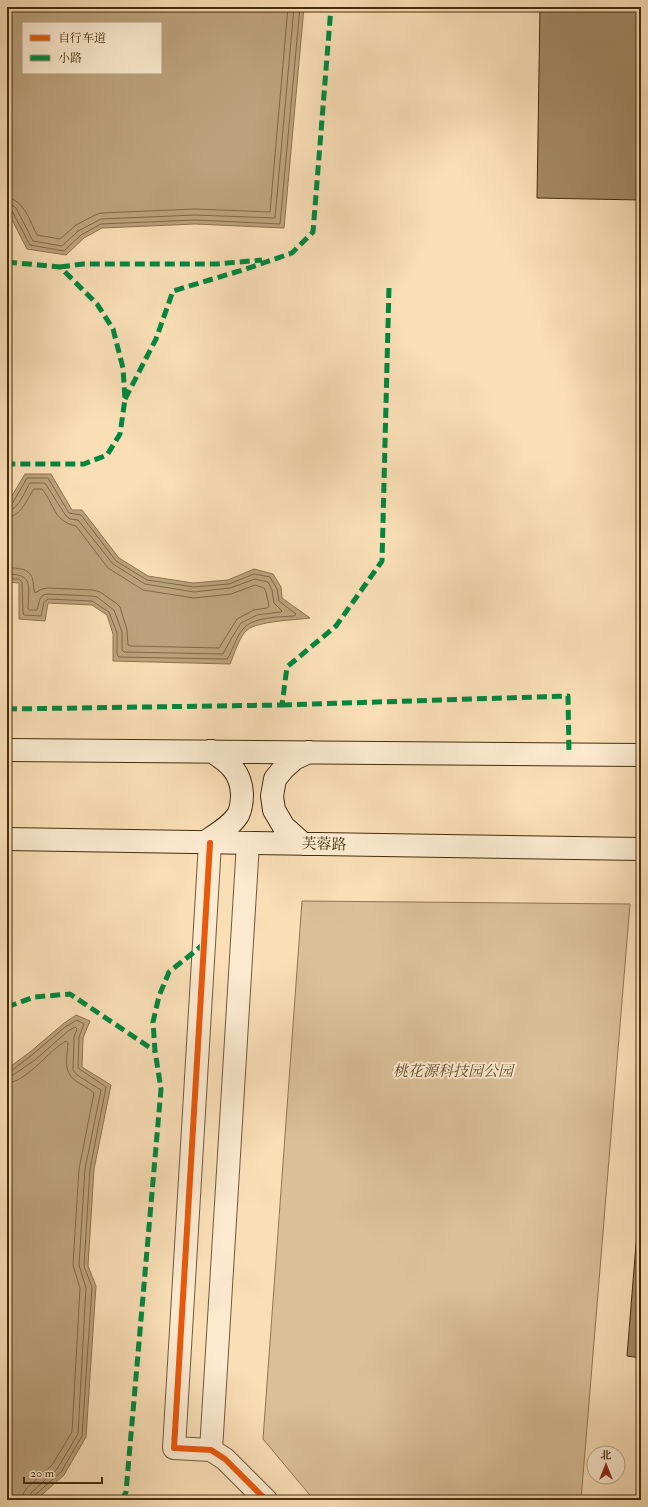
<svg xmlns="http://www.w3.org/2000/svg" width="648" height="1507" viewBox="0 0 648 1507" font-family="'IM FELL Double Pica','Noto Serif SC',serif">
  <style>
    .green { fill: #dac099; stroke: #8f7652 }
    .water { fill: #bba27c; stroke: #8b734f; fill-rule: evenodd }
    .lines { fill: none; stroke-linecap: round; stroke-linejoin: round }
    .shore { stroke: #806844; stroke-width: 1 }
    .building { fill: #a28964; stroke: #442d0b }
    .minor-casing { stroke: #715936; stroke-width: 24 }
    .secondary-casing { stroke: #442d0b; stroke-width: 24 }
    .minor { stroke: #fbead0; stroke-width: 22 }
    .secondary { stroke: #fbead0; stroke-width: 22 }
    .quiet { stroke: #00873e; stroke-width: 5; stroke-dasharray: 10 5; stroke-linecap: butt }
    .cycleway-casing { stroke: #fbead0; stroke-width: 8 }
    .cycleway { stroke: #e8590c; stroke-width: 6 }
    .labels { text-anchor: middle; stroke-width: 4; stroke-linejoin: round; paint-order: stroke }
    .street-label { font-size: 15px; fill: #442d0b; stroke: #fbead0 }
    .park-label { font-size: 15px; font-style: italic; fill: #624a27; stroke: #fbead0 }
  </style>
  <rect width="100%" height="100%" fill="#f9deb6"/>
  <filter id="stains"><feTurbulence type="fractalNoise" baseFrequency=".005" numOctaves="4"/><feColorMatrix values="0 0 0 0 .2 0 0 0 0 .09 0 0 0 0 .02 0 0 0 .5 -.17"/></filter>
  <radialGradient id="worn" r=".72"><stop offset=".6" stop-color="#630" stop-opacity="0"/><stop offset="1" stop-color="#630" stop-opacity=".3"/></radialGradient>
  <!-- green -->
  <path class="green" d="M302,901L630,904L581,1500H314L263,1439Z"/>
  <!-- water -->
  <path class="water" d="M7,7H304L284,228L195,224L102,228L84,238L66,255L27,249L7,210ZM23,23H161V73H23Z
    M25,474H51L72,510H82L119,558L148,576L193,583L228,580L254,569L273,574L281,587L282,598L310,618C295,620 258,621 247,630C239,637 234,655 230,664L113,661V634L107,615L92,605L48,603L45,621L19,619V583L7,582V504Z
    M76,1015L90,1021L83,1038L82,1067L111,1085L94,1169L88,1266L96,1286L86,1437L64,1475L36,1500H7V1069L30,1052L63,1024Z"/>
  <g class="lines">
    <!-- shore -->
    <path class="shore" d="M7,198C24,199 30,222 37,235L60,239L76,225L95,215L101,213L195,209L270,212L288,7
      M7,204L12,205L16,208L33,241L62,246L78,231L101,219L195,215L275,218L294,7
      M7,209L12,211L30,245L64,251L81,235L101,224L195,220L280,224L300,7
      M7,506L12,504L27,478H48L69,513L81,515L116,561L147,580L194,587L229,584L254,574L270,577L277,589L279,601L296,614L294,616C280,617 252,617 243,629C235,638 233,651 227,659L119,657L117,655V633L109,612L92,601L48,599L44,602L41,616L24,615L23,613L22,582L19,579H7
      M7,511C19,510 24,492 30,483H45L66,516L70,519L78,520L113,564L145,584L194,592L230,588L255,579L268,582L272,590L274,603L282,611L281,612L257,615L241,623L231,639L223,654L124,652L122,650V632L114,610L97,597L92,596L48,594L43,595L40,599L37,610H29L28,609C28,587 35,574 7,574
      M7,517C22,516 26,500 34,489H42C55,505 53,521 76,526L108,568L143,590L194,598L231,594L255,585L264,588L266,592L269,606L267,608L254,610L237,619L219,648L130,646L128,645L127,630L120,607L116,603L100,592L93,590L48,588L42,589L35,593C33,589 34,585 33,581C31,568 18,568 7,568
      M7,1072L11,1071L32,1055L65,1027L77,1020L84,1024L79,1037L78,1068L106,1087L90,1169L84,1266L92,1287L82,1436L61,1472L35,1495L33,1500
      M7,1077L13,1075L35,1060L68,1031L75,1027L77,1029L74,1037L73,1070L77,1075L101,1090L85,1169L79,1265L86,1288L78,1434L57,1469L31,1493L28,1500
      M7,1083C27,1082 49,1050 66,1041L68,1043C67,1060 62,1073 79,1083C84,1086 90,1089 94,1093L79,1169L73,1265L80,1288L72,1432L52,1465L26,1489L23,1494L22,1500"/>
  </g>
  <!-- building -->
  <path class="building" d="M540,7H641V200L537,198Z
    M640,1195H641V1358L627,1356Z"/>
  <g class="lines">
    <!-- minor casing -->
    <g class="minor-casing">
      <path id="minor" d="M210,843L174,1448L211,1450L225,1459L266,1500
        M211,1450L248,843"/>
    </g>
    <!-- secondary casing -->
    <g class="secondary-casing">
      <path id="secondary" d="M7,750L641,755
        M7,839L641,849
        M205,842C217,834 230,827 238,815C241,809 242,800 242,794C241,772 229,762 211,751
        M303,844L284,827L274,810L272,796L275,779L284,768L294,759L309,752"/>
    </g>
    <!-- minor -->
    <use href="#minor" class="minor"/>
    <!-- secondary -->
    <use href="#secondary" class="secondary"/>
    <!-- quiet -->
    <path class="quiet" d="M7,262L60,267L97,304L113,329L123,368L125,399L120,434L107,455L84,464H7
      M60,267L83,264H216L262,260
      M125,399L156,339L173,291L246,269L292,253L313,232L331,7
      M282,705L568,696L569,754
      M7,709L282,705L287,667L336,626L382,561L389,287
      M7,1007L34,997L70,994L155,1051
      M122,1500L126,1492L161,1089L155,1051L153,1022L159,996L169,972L204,944"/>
    <!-- cycleway casing -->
    <g class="cycleway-casing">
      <path id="cycleway" d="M210,843L174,1448L211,1450L225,1459L266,1500"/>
    </g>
    <!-- cycleway -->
    <use href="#cycleway" class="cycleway"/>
  </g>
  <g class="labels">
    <!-- street labels -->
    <g class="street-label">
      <text transform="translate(324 844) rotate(1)" y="5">芙蓉路</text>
    </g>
    <!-- park labels -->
    <g class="park-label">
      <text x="453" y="1076">桃花源科技园公园</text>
    </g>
  </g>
  <!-- margin -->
  <rect width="648" height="1507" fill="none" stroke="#f9deb6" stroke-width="24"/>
  <rect x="8" y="8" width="632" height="1491" fill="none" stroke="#442d0b" stroke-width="2"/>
  <rect x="12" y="12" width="624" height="1483" fill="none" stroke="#442d0b"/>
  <!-- legend -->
  <rect x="22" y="22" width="140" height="52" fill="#fbead0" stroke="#b29e81"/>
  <rect x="30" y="35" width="20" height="6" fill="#e8590c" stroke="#b29e81"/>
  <text x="58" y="42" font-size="12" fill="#442d0b">自行车道</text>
  <rect x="30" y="55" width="20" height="6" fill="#00873e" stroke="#b29e81"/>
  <text x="58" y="62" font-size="12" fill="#442d0b">小路</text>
  <!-- north arrow -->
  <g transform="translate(606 1465)"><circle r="19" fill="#fbead0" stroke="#b29e81"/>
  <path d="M0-3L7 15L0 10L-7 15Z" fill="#8f2418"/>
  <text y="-6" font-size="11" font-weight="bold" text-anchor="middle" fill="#442d0b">北</text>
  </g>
  <!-- scale -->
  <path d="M24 1477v6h78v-6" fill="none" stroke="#442d0b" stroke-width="2"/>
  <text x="30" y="1477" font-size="12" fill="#442d0b" stroke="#fbead0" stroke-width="3" paint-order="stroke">20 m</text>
  <rect width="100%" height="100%" filter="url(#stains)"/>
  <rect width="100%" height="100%" fill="url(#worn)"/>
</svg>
